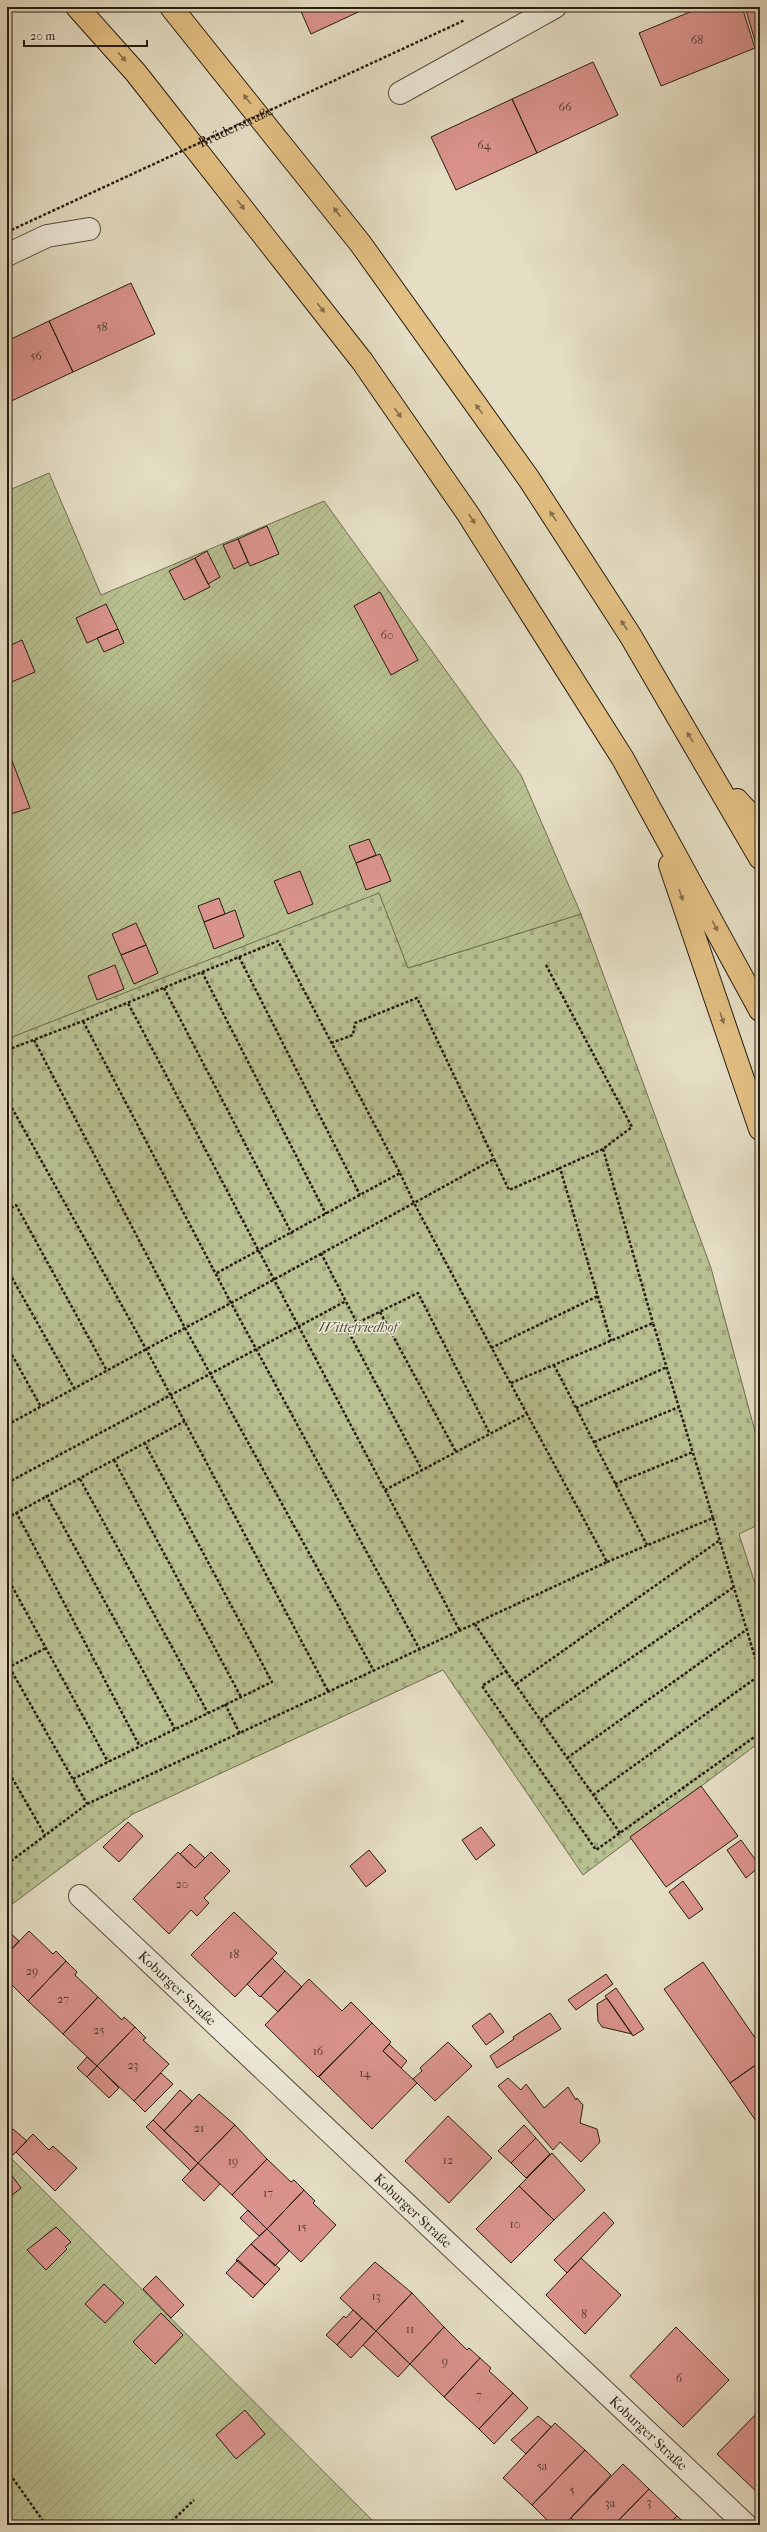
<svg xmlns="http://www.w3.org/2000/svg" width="767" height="2532" viewBox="0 0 767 2532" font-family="'IM FELL French Canon',serif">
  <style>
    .cemetery { fill: url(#cemetery-stones); stroke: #706e51 }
    .garden { fill: url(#garden-furrows); stroke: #706e51 }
    .building { fill: #da938c; stroke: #291d11 }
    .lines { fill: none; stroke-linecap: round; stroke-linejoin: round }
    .minor-casing { stroke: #584d3e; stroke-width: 24 }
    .motorway-casing { stroke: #291d11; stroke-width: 24 }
    .path { stroke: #291d11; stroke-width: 2.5; stroke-dasharray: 3 2; stroke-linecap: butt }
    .minor { stroke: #eeead9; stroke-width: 22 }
    .motorway { stroke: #e2bf82; stroke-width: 22 }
    .path-bridge { stroke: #291d11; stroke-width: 2.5; stroke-dasharray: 3 2; stroke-linecap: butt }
    .oneway { fill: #866e4a }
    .labels { text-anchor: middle; stroke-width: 3; stroke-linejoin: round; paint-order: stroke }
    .number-label { font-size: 12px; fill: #553a30 }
    .street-label { font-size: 14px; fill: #291d11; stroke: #eeead9 }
    .park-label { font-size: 14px; font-style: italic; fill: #544e37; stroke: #eeead9 }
  </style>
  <defs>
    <pattern id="cemetery-stones" width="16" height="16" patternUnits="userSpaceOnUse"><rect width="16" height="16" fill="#b8c091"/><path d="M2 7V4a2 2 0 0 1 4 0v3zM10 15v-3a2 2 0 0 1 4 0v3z" fill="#9ea57c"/></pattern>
    <pattern id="garden-furrows" width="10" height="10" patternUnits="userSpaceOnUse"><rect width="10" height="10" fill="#b8c091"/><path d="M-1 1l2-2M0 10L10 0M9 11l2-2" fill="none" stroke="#9ea57c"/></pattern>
  </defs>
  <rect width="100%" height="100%" fill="#e5dec4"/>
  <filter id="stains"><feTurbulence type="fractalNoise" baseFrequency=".005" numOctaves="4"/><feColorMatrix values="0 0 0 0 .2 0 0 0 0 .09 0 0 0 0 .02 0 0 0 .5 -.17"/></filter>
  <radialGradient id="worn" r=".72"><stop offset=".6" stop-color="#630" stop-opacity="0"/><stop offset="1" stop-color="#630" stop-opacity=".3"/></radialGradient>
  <!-- cemetery -->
  <path class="cemetery" d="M379,892L408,968L581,914L711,1268L760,1450V1524L739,1534L760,1599V1742L583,1875L443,1670L133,1814L7,1908V1039Z"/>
  <!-- garden -->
  <path class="garden" d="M49,473L101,595L324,501L521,775L581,914L408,968L379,893L7,1039V491Z
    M7,2154L377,2525H7Z"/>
  <!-- building -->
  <path class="building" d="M299,7H369L311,34Z
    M702,7H742L755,48L661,86L639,33Z
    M745,7H760V40L755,41Z
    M593,62L618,115L537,153L512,99Z
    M512,99L537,153L456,190L431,137Z
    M131,283L155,334L73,372L49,321Z
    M49,321L73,372L7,403V341Z
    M267,526L279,554L250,566L238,539Z
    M238,539L248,562L234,569L223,545Z
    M207,551L220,577L208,584L195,558Z
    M195,558L210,587L184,600L169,571Z
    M380,592L418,660L391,675L354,606Z
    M106,604L118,629L87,643L76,618Z
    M118,629L124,643L104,652L97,638Z
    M22,640L35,672L7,684V647Z
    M11,758L30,808L7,815V759Z
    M369,839L376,855L356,863L349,846Z
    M380,854L391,881L366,890L356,863Z
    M300,871L313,904L288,914L274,881Z
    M219,898L225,914L204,922L198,906Z
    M235,910L244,937L214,949L204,922Z
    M136,923L146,945L121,955L112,934Z
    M146,945L158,973L134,984L121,955Z
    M115,965L124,989L97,1000L88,976Z
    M701,1786L738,1836L666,1887L630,1837Z
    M128,1822L143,1836L119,1862L103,1847Z
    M481,1827L495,1845L476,1860L462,1840Z
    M741,1840L760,1866L746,1878L727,1850Z
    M190,1844L205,1858L195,1868L180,1854Z
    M369,1850L386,1871L366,1887L350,1866Z
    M178,1852L195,1868L211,1852L230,1871L204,1898L209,1903L197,1916L191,1910L169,1934L133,1899Z
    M683,1881L703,1909L689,1919L669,1892Z
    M234,1912L277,1953L235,1997L191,1955Z
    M7,1930L19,1941L7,1954Z
    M29,1931L53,1954L56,1951L66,1961L28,2001L7,1980V1954Z
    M272,1958L285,1971L260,1997L247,1984Z
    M66,1961L77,1972L75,1975L98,1997L63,2034L28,2001Z
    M703,1962L760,2045V2062L730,2083L664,1989Z
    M285,1971L302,1987L278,2012L261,1996Z
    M606,1974L613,1984L576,2010L568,2000Z
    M309,1979L342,2011L351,2002L372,2023L318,2077L265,2025Z
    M616,1988L644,2029L633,2036L605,1996Z
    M98,1997L122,2020L124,2017L135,2027L97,2066L63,2034Z
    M607,1998L632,2034L602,2027L598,2021L597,2004Z
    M490,2013L504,2032L486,2045L472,2026Z
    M550,2013L561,2029L497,2068L490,2056L514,2039L513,2037Z
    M372,2023L391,2042L383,2051L417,2083L372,2129L319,2077Z
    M135,2027L146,2038L143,2040L169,2064L134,2101L97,2066Z
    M448,2042L472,2066L435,2101L413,2079L422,2071L420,2068Z
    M389,2044L407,2061L401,2068L383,2051Z
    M87,2057L97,2066L87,2077L77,2068Z
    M760,2062V2127L730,2083Z
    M97,2066L119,2088L109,2098L87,2077Z
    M161,2073L173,2084L145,2112L134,2101Z
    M508,2078L521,2090L526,2084L544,2108L568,2087L576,2100L577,2098L583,2105L580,2123L597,2129L600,2142L581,2162L560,2142L553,2150L498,2086Z
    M180,2090L192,2101L164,2131L153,2120Z
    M199,2094L235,2125L198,2163L164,2131Z
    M448,2116L492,2158L449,2203L405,2161Z
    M153,2120L198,2163L191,2171L146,2127Z
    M235,2125L267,2159L232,2195L198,2163Z
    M524,2125L536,2138L511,2163L498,2151Z
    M13,2129L27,2141L13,2155L7,2150V2135Z
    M33,2134L49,2150L53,2146L77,2168L55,2191L16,2152Z
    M536,2138L550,2154L526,2178L511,2163Z
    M552,2153L585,2190L554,2220L519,2186Z
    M267,2159L291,2182L294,2180L304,2190L267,2229L232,2195Z
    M198,2163L220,2184L204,2201L182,2180Z
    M7,2169L21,2188L7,2199Z
    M519,2186L554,2220L511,2263L476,2229Z
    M304,2190L315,2201L313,2203L336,2225L301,2262L267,2229Z
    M248,2210L267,2229L259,2236L240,2218Z
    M604,2212L614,2223L567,2273L554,2260Z
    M56,2227L71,2242L65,2247L67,2249L46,2270L27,2250Z
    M267,2229L289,2251L275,2266L251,2244Z
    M251,2244L280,2269L265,2285L236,2260Z
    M581,2258L621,2295L585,2334L546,2295Z
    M238,2260L265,2285L253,2298L226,2273Z
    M375,2262L412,2293L376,2331L340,2298Z
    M156,2276L184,2305L171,2318L143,2289Z
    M104,2284L124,2303L105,2323L85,2304Z
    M412,2293L444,2327L410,2364L376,2331Z
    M353,2310L362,2318L337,2345L326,2335L344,2316L346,2318Z
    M161,2313L183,2335L155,2364L133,2342Z
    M362,2318L376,2331L351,2358L337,2345Z
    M444,2327L467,2350L469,2348L480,2358L444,2397L410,2364Z
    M676,2327L729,2380L683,2427L630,2376Z
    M376,2331L410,2364L398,2377L363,2345Z
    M480,2358L491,2368L489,2371L513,2393L479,2429L444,2397Z
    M513,2393L528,2408L494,2444L479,2429Z
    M245,2410L265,2434L236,2459L216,2435Z
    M757,2413L760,2416V2495L717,2454Z
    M538,2416L551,2427L526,2454L511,2440Z
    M555,2423L585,2450L532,2505L503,2478Z
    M585,2450L611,2475L564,2525H552L532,2505Z
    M623,2464L649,2489L614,2525H578L571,2518Z
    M649,2489L677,2516L668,2525H614Z
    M677,2516L687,2525H668Z"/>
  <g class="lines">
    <!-- minor casing -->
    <g class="minor-casing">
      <g id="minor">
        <path d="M400,93L555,7"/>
        <path d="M7,255L47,236L89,229"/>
        <path id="s1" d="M80,1896L746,2525"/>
      </g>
    </g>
    <!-- motorway casing -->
    <g class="motorway-casing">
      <path id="motorway" d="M77,7L136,73L362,361L468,514L623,759L760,1010
        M171,7L360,243L529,479L630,635L760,858
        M737,800L760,825
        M670,865L760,1129"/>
    </g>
    <!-- path -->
    <path class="path" d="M239,957L360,1195
      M546,965L632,1127L603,1149L560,1168L611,1341
      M202,972L326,1214
      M164,988L292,1234
      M34,1040L185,1328L374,1671
      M331,1043L353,1035L355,1023L417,998L494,1159
      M7,1050L83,1021L278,941L400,1173L215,1274
      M7,1099L146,1349L328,1691
      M603,1149L653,1323
      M400,1173L414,1203L494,1159L509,1190L560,1168
      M7,1211L16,1205L107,1371
      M321,1253L357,1323L418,1293L490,1434
      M7,1269L74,1388
      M380,1312L456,1452
      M357,1323L347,1329L422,1470
      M7,1346L41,1407
      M491,1348L598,1296
      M554,1365L647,1545
      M511,1383L653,1323L713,1518L607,1562
      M576,1408L667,1367
      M7,1425L231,1303L83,1021
      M594,1442L679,1407
      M114,1460L241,1697
      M80,1479L208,1713
      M7,1483L346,1301
      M615,1484L693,1452
      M385,1490L460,1631
      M46,1495L175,1729
      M16,1512L139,1745
      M7,1518L185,1421
      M713,1518L760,1674
      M7,1577L108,1762
      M475,1624L506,1671L482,1686L596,1850L760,1733
      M420,1650L231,1303L414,1203L527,1414
      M7,1663L87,1804
      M7,1668L46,1648
      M506,1671L620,1833
      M516,1684L720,1540
      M225,1704L240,1734
      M541,1720L734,1587
      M567,1758L746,1630
      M7,1769L45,1835
      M73,1779L272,1682L144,1442
      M593,1795L760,1675
      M7,1864L87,1804L607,1562L527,1414L385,1490L128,1003
      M7,2470L46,2525
      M168,2525L194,2500"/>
    <!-- minor -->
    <use href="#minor" class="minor"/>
    <!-- motorway -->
    <use href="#motorway" class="motorway"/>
    <!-- path-bridge -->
    <path class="path-bridge" id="s2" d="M7,232L465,20"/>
  </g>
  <!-- one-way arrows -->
  <defs><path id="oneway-solid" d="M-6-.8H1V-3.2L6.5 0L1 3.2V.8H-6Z"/></defs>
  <g class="oneway">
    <use href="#oneway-solid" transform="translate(122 57) rotate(48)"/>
    <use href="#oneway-solid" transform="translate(247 99) rotate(-129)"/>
    <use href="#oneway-solid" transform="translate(241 205) rotate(52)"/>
    <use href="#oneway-solid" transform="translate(337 212) rotate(-127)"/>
    <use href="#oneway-solid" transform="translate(321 308) rotate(52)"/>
    <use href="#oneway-solid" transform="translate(479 409) rotate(-126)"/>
    <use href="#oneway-solid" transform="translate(398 413) rotate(55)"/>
    <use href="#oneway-solid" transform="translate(553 516) rotate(-123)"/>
    <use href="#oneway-solid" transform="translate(472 519) rotate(57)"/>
    <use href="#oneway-solid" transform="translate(624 625) rotate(-123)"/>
    <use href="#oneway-solid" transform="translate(690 737) rotate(-121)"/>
    <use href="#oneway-solid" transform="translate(681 895) rotate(71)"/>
    <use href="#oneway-solid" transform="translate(715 926) rotate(62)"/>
    <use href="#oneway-solid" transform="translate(722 1018) rotate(71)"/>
  </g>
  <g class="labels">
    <!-- number labels -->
    <g class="number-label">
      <text x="697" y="44">68</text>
      <text x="565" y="111">66</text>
      <text x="484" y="149">64</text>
      <text x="102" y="331">58</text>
      <text x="36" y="360">56</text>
      <text x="387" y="639">60</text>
      <text x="182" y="1888">20</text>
      <text x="234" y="1958">18</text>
      <text x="32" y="1975">29</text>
      <text x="63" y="2003">27</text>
      <text x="99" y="2034">25</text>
      <text x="318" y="2055">16</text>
      <text x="133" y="2069">23</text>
      <text x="365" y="2077">14</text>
      <text x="199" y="2132">21</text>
      <text x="448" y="2164">12</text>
      <text x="233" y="2165">19</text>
      <text x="268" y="2197">17</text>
      <text x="515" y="2228">10</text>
      <text x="302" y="2231">15</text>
      <text x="376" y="2300">13</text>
      <text x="584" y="2318">8</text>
      <text x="410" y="2333">11</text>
      <text x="445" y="2365">9</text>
      <text x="679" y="2382">6</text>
      <text x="479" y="2399">7</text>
      <text x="542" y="2470">5a</text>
      <text x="572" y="2494">5</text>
      <text x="649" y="2506">3</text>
      <text x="610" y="2507">3a</text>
    </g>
    <!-- street labels -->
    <g class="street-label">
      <text dy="5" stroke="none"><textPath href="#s2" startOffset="252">Brüderstraße</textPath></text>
      <text dy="5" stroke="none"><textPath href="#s1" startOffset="134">Koburger Straße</textPath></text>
      <text dy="5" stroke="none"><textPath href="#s1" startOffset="458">Koburger Straße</textPath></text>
      <text dy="5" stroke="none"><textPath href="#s1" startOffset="782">Koburger Straße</textPath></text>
    </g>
    <!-- park labels -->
    <g class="park-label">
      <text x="358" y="1332">Wittefriedhof</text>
    </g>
  </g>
  <!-- margin -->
  <rect width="767" height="2532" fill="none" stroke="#e5dec4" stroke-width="24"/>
  <rect x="8" y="8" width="751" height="2516" fill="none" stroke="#291d11" stroke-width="2"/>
  <rect x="12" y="12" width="743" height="2508" fill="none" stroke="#291d11"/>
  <!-- scale -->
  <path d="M24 40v6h123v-6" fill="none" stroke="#291d11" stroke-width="2"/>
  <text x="30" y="40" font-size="12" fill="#291d11" stroke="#eeead9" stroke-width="3" paint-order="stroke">20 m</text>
  <rect width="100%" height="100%" filter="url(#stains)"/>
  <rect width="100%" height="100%" fill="url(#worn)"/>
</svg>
